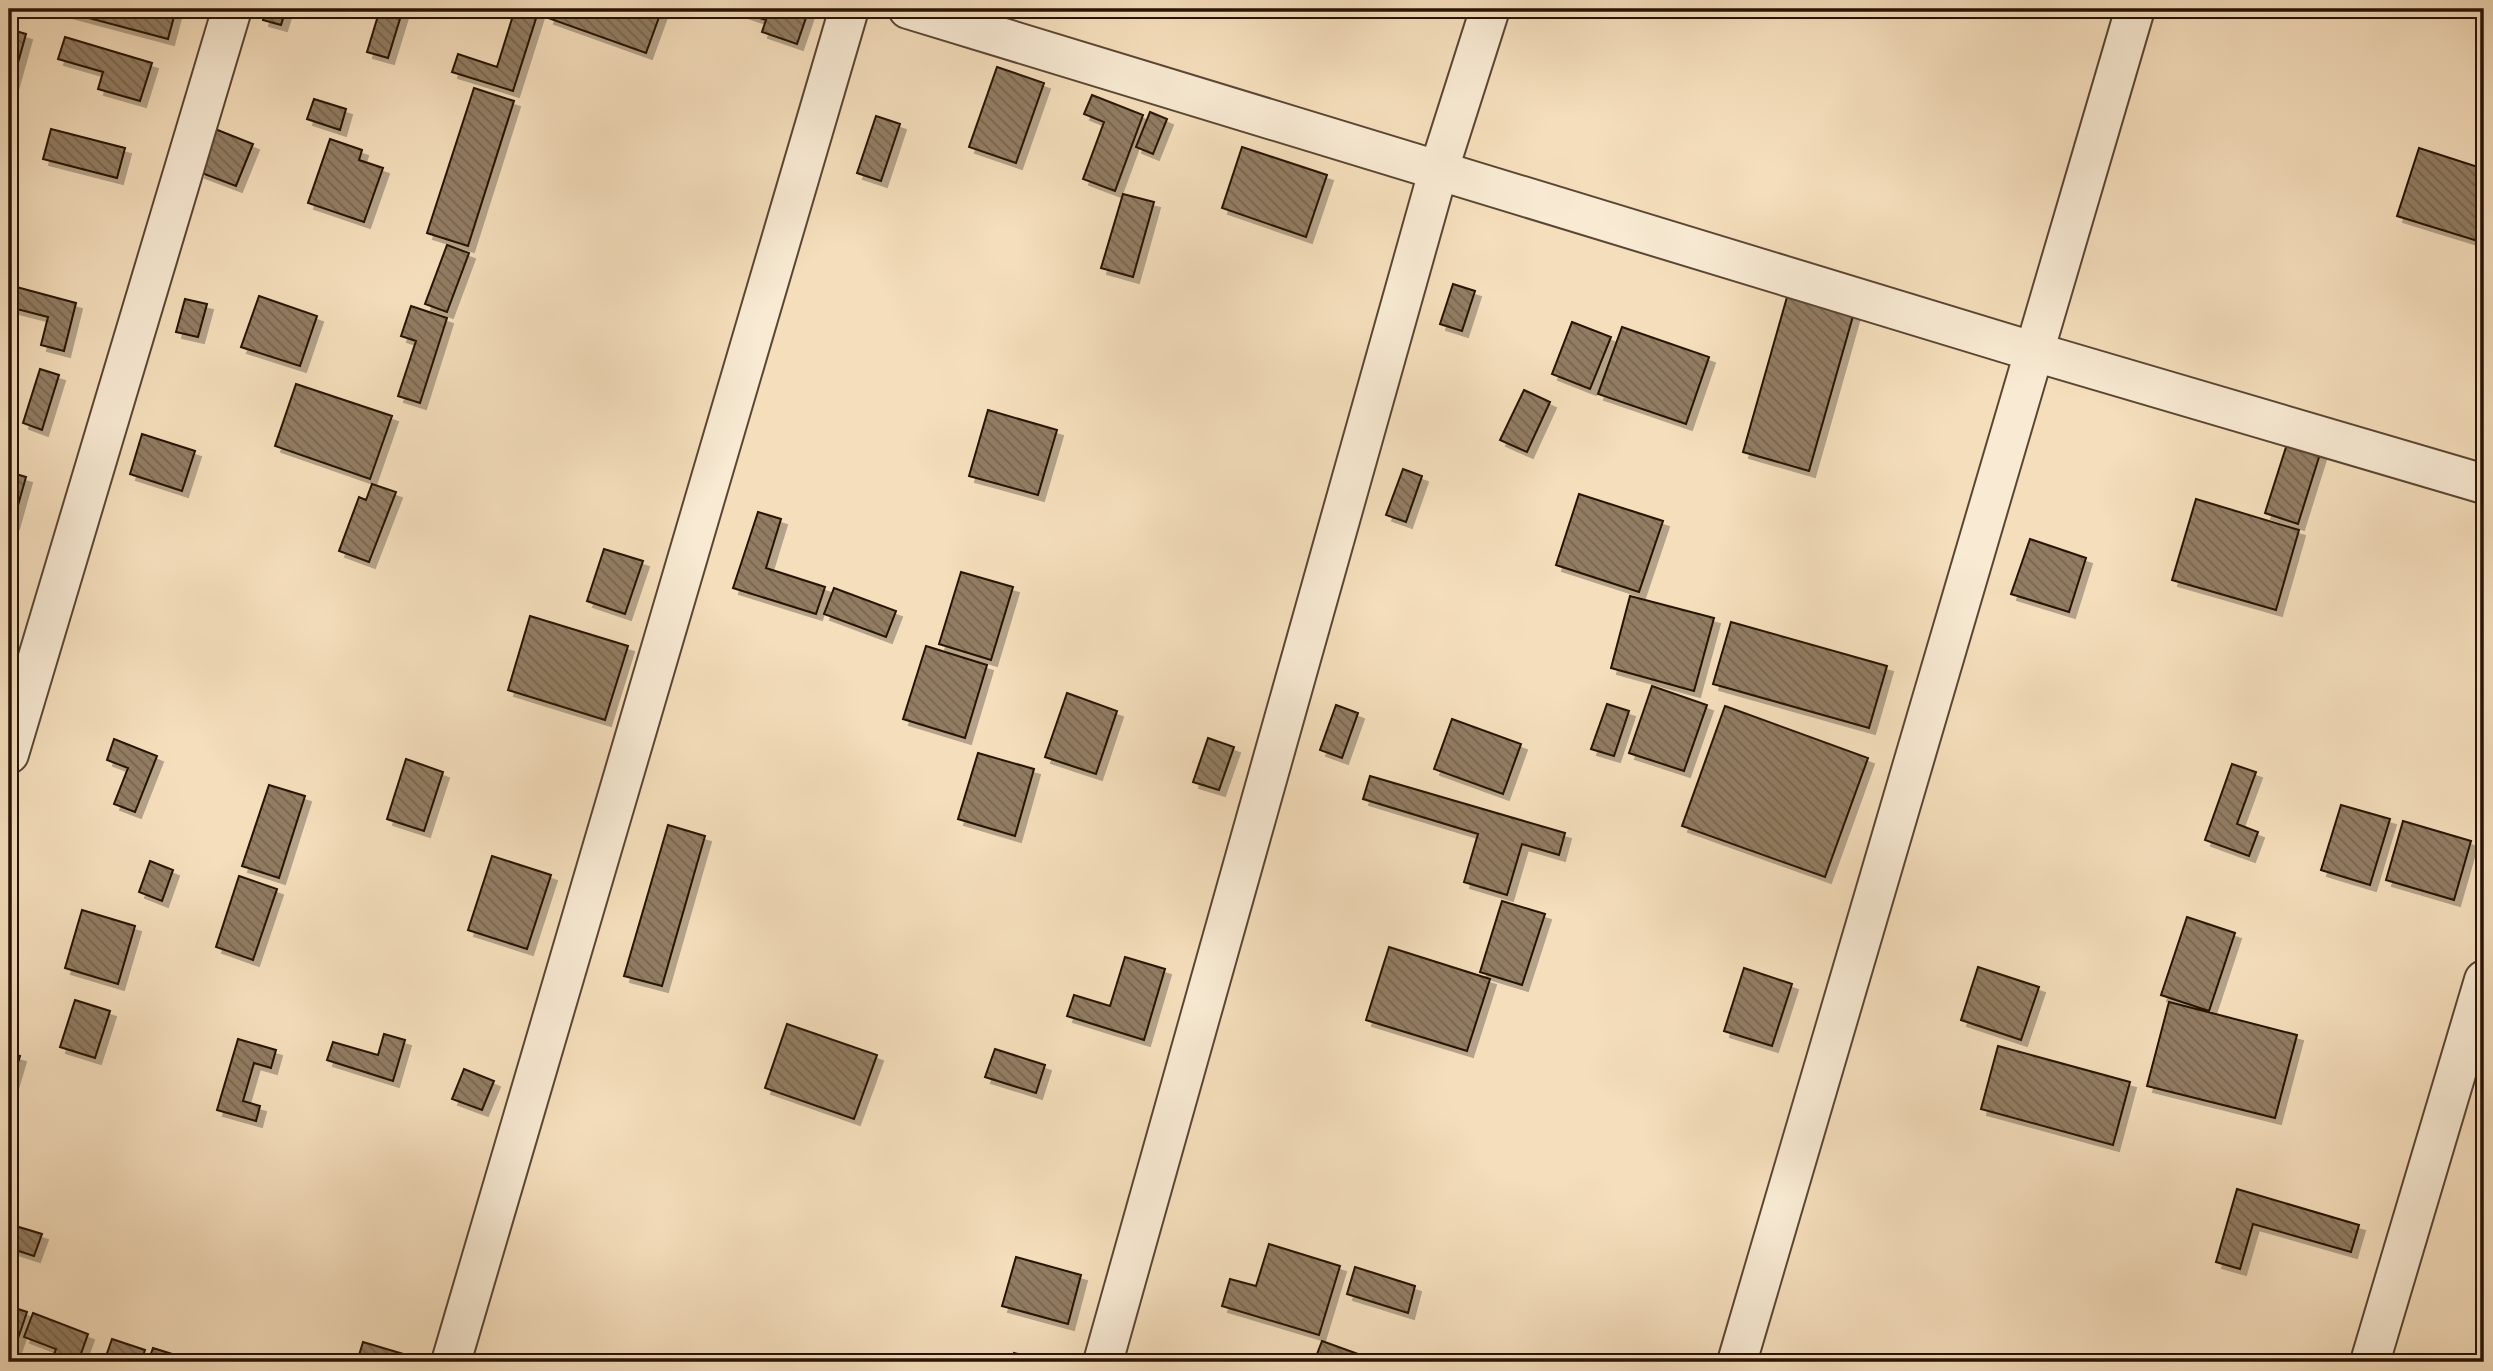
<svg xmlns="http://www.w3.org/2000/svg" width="2493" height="1371" viewBox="0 0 2493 1371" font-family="'IM FELL French Canon',serif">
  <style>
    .building { fill: url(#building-back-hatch); stroke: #271305; stroke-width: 2; filter: url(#shadow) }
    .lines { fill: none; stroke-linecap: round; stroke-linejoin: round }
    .street-casing { stroke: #5a4633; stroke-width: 42 }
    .street { stroke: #f8ead3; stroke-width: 38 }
  </style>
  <defs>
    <pattern id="building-back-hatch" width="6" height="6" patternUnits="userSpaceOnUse" patternTransform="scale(1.75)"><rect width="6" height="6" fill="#927d64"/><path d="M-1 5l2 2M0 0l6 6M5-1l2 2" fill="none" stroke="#776550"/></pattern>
    <filter id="shadow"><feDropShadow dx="6" dy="6" stdDeviation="0" flood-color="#0004"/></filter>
  </defs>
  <rect width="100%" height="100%" fill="#f5debc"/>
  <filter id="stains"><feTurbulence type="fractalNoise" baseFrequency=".00286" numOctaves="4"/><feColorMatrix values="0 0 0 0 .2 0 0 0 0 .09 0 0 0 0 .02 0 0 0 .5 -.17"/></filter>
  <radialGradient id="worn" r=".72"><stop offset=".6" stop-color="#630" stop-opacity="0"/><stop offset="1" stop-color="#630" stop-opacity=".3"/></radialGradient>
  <!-- building -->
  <path class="building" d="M55,9H176L168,39Z
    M266,9H286L281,25L263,20Z
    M380,9H403L388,58L367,52Z
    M515,9H539L513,91L452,72L458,54L497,67Z
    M551,9H607L605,13L619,17L622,9H662L646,53L548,18Z
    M733,9H809L797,44L762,32L766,20Z
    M9,29L26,34L9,95Z
    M65,37L152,63L140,101L98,89L103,72L58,59Z
    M997,67L1044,83L1016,163L969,147Z
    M474,88L514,101L468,246L427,233Z
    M1092,95L1143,115L1115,191L1083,179L1104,122L1084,114Z
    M314,99L346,109L340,130L307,119Z
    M1150,112L1167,119L1153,154L1136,147Z
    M876,116L900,124L881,181L857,173Z
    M51,129L125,148L117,178L43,159Z
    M215,129L253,144L236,186L199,172Z
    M330,139L362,150L359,160L383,168L364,222L308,203Z
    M1242,147L1327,175L1306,237L1222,208Z
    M2419,148L2484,169V243L2397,216Z
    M1123,194L1154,202L1133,277L1101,268Z
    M447,245L469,253L447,312L425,304Z
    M1453,284L1475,291L1462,331L1440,324Z
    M9,285L76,303L64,351L41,345L48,317L9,307Z
    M1789,290L1855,309L1809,471L1743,452Z
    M259,296L317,316L300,366L241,347Z
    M185,299L207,304L198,337L176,332Z
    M411,306L447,318L420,403L398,396L416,341L401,336Z
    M1572,322L1611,337L1590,389L1552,374Z
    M1622,327L1709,357L1686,424L1598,394Z
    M40,369L59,375L42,430L23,423Z
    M296,384L392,416L370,479L275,446Z
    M1524,390L1550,402L1527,452L1500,440Z
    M988,410L1057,430L1038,495L969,476Z
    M142,434L195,451L182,491L130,474Z
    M2287,444L2320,454L2298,524L2265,513Z
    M1403,469L1422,476L1406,522L1386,515Z
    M9,472L26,477L13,523L9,521Z
    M372,484L396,492L369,562L339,551L359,497L366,500Z
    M1579,494L1663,521L1639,592L1556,565Z
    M2196,499L2299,530L2276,610L2172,580Z
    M758,512L781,519L766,568L825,587L816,614L733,588Z
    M2030,539L2086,558L2069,612L2011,594Z
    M604,549L643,561L625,614L587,601Z
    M961,572L1013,587L991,660L939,644Z
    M834,588L896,611L886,637L824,614Z
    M1630,596L1714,618L1694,691L1611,668Z
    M530,616L628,646L605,720L508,690Z
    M1731,622L1887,666L1869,728L1713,684Z
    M926,646L987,665L965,738L903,719Z
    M1652,686L1707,705L1684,771L1629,753Z
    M1067,693L1117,711L1096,774L1045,757Z
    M1607,704L1629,711L1614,756L1591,749Z
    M1336,705L1358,713L1342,758L1320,750Z
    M1725,706L1868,758L1825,877L1682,826Z
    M1452,719L1521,744L1503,794L1434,769Z
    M1208,738L1234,747L1219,790L1193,782Z
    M114,739L157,756L135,812L114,804L128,768L107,760Z
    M978,753L1034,769L1015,836L958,819Z
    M406,759L443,772L424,831L387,819Z
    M2232,764L2256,772L2237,824L2258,832L2249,856L2205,840Z
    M1370,776L1565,833L1559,855L1522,844L1507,895L1464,882L1478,834L1363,799Z
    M269,785L305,796L279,878L242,866Z
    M2341,805L2390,819L2370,885L2321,870Z
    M2403,821L2471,841L2454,900L2386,880Z
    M668,825L705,836L662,986L624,976Z
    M492,856L551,875L527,949L468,930Z
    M150,861L173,870L162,901L139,892Z
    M239,876L277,889L253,960L216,947Z
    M1502,901L1545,914L1522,985L1480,972Z
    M82,910L135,926L118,984L65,968Z
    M2187,917L2235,933L2209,1011L2161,995Z
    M1389,947L1490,979L1467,1051L1366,1020Z
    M1125,957L1165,969L1144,1040L1067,1016L1074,995L1110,1006Z
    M1978,967L2039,987L2021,1040L1961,1020Z
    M1744,968L1792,984L1772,1046L1724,1031Z
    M75,1000L110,1011L95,1058L60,1047Z
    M2169,1002L2297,1035L2275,1118L2147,1086Z
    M787,1024L877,1055L854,1119L765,1088Z
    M384,1034L405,1040L393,1081L327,1060L333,1042L378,1055Z
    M238,1039L276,1050L271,1068L254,1063L243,1101L260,1106L256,1121L217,1110Z
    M1998,1046L2130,1082L2113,1145L1981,1109Z
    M995,1049L1045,1065L1036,1093L985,1077Z
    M9,1053L20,1056L9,1093Z
    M464,1069L494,1081L482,1110L452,1099Z
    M2237,1189L2359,1225L2351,1252L2253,1224L2240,1269L2216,1262Z
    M9,1224L42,1234L34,1256L9,1248Z
    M1269,1244L1340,1266L1319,1335L1222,1306L1230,1279L1256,1286Z
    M1016,1257L1081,1275L1068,1324L1002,1306Z
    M1355,1267L1415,1286L1408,1313L1347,1294Z
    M9,1306L27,1312L10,1362H9Z
    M33,1313L88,1334L78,1362H51L56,1349L24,1337Z
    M112,1339L145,1350L141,1362H104Z
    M1322,1341L1380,1362H1314Z
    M363,1342L420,1359L419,1362H357Z
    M153,1348L172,1354L169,1362H148Z
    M1014,1353L1047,1361V1362H1012Z"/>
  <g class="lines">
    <!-- street casing -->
    <g class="street-casing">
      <path id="street" d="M908,9L2035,352L2484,484
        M9,754L232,9
        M451,1362L849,9
        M1103,1362L1438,172L1490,9
        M1737,1362L2135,9
        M2370,1362L2484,980"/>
    </g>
    <!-- street -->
    <use href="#street" class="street"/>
  </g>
  <!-- margin -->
  <rect width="2493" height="1371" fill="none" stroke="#f5debc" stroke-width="35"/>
  <rect x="10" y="10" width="2472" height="1350" fill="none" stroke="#271305" stroke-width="3.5"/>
  <rect x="18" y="18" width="2458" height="1336" fill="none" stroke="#271305" stroke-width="2"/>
  <rect width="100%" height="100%" filter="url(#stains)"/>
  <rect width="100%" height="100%" fill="url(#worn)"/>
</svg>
